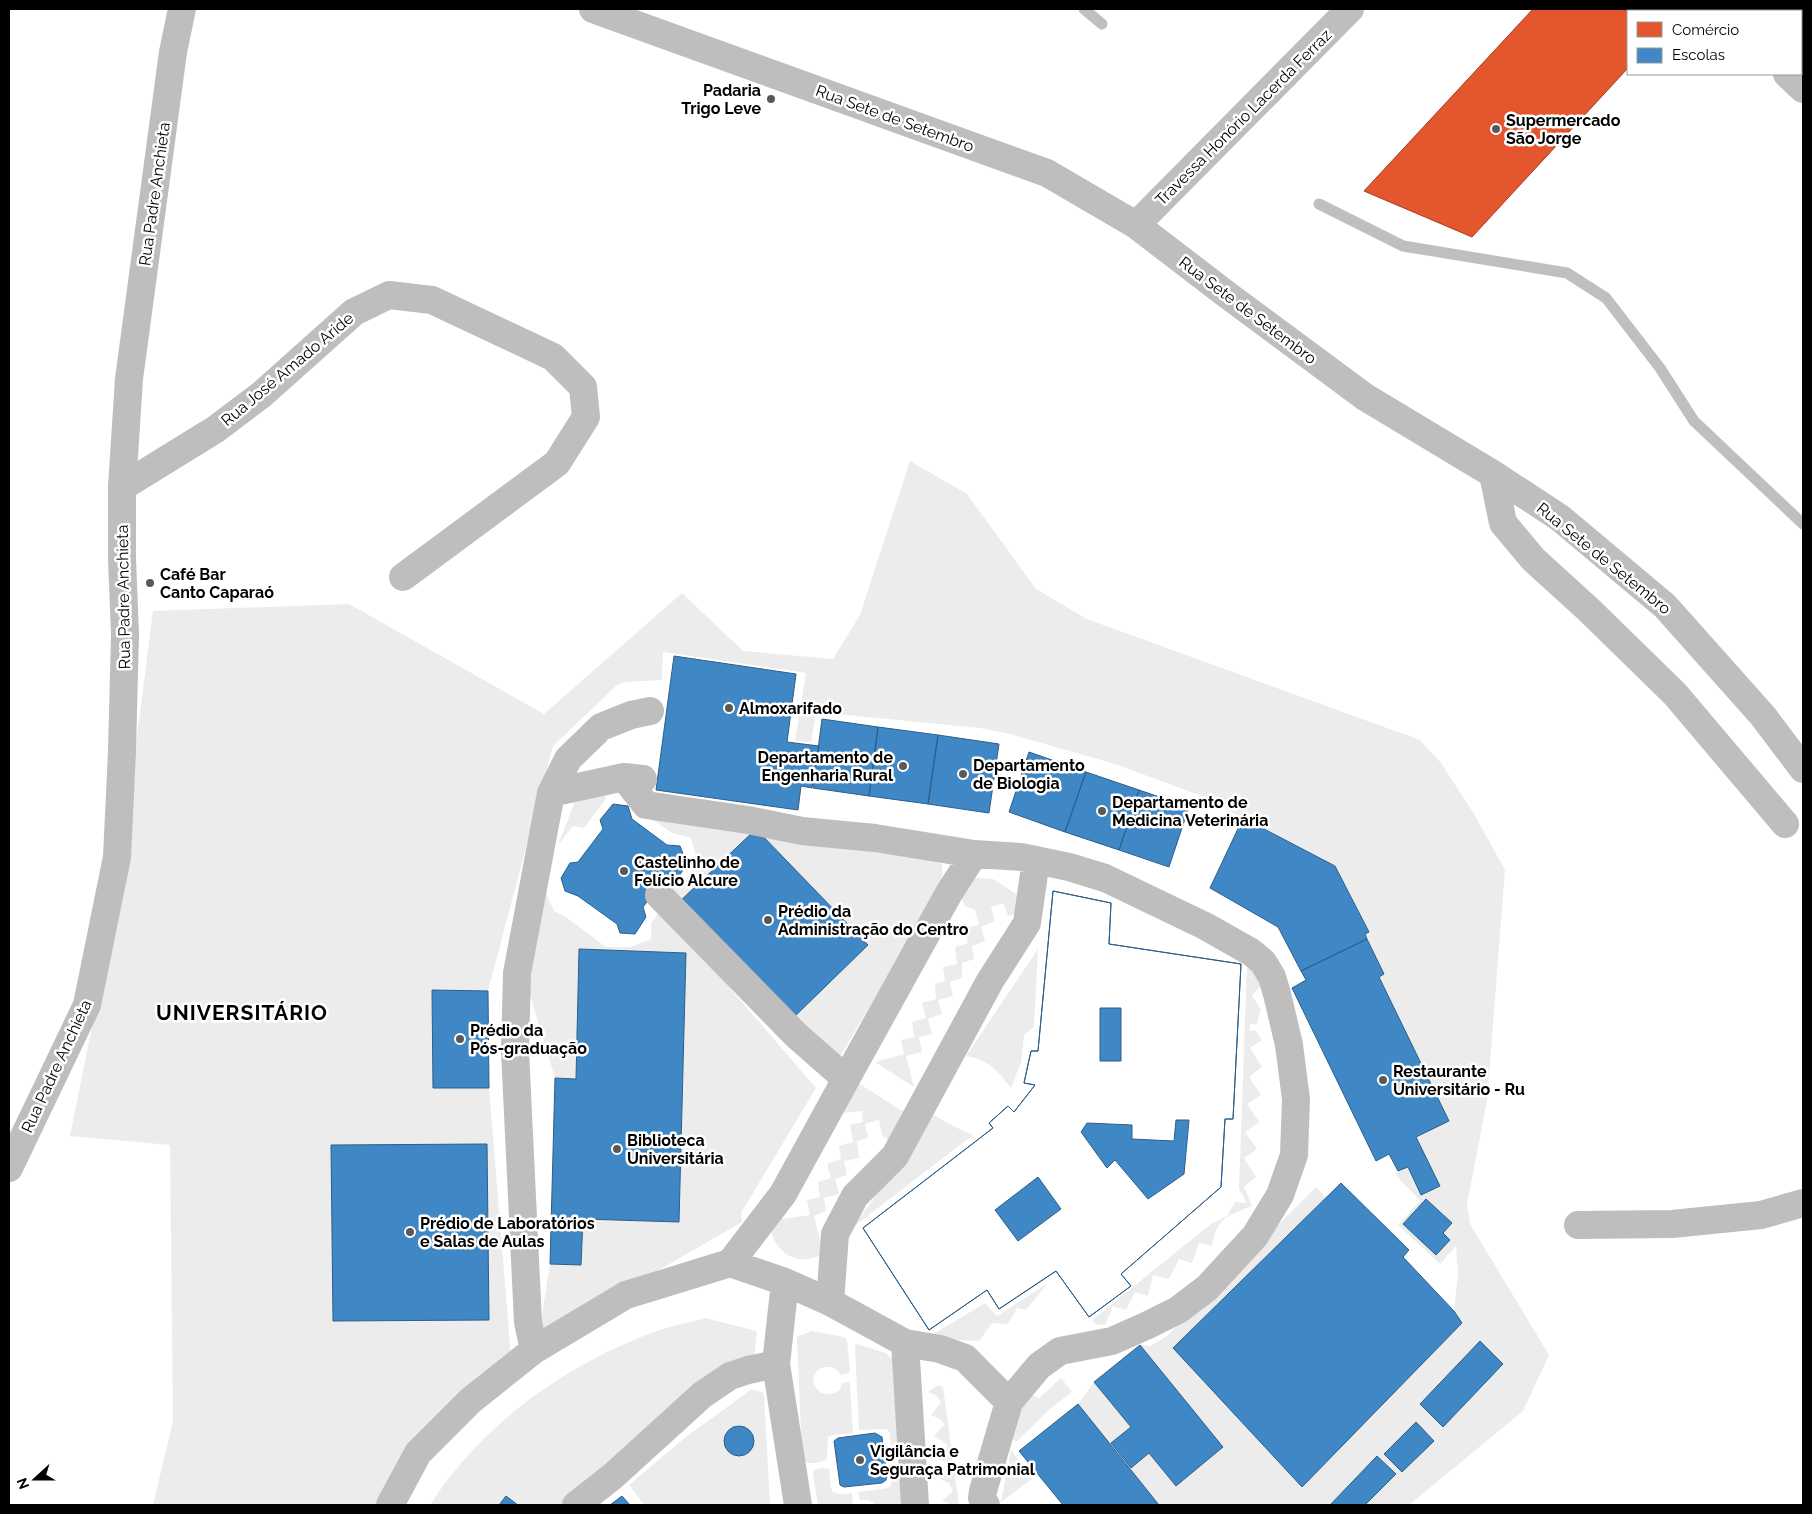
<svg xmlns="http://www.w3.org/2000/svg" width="1812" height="1514" viewBox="0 0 1812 1514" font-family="Raleway,sans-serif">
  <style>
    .green { fill: #ececec }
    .shops { fill: #e4572e; stroke: #a03d20 }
    .schools { fill: #3f88c5; stroke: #2c5f8a; fill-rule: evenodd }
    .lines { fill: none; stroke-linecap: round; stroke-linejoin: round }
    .stream { stroke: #bfbfbf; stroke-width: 11 }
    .minor { stroke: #bebebe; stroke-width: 28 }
    .highway { stroke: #bebebe; stroke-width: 28 }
    .poi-dot { fill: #595959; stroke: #fff; stroke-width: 2 }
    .labels { text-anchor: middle; stroke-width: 5; stroke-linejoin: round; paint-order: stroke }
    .poi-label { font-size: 16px; font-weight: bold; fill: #000; stroke: #fff; text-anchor: start }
    .street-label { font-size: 16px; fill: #000; stroke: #fff }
    .district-label { font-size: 21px; font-weight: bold; letter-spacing: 1px; fill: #000; stroke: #fff }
  </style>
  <rect width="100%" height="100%" fill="#fff"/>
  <!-- green -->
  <path class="green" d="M910,461L967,494L1036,589L1087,619L1420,740L1441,763L1474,814L1505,870L1487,1101L1467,1204L1470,1224L1549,1355L1523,1411L1409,1505H1159L1078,1404L1094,1382L1131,1427L1111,1443L1131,1468L1149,1453L1223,1447L1140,1345L1150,1346L1167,1336L1316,1187L1326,1198L1173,1348L1301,1487L1462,1323L1454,1311L1458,1273L1456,1246L1440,1264L1398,1225L1420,1201L1395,1174L1408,1167L1422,1195L1440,1186L1416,1137L1449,1121L1379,977L1384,974L1365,934L1369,932L1335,866L1199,795L1115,764L1010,734L980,728L816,712L811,742L795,741L806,673L663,652L662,680L624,682L617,685L553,746L488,991H432L433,1088H489L511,1357L381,1505H153L173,1421L170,1145L70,1136L113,923L153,611L349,604L544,714L682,593L743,651L833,659L860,615Z
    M592,786L650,792L857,835L942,864V880L934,898L832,1070L665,893L670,886L678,887L681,885L698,863L691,838L672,833L643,813L620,791L607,793L605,800L584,828L573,826L558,845L576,799Z
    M979,878L993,879L1019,896L1020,913L1008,916L1003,903L991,907L995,921L981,927L985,941L972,946L974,959L962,963V978L950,982L953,996L938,1000L942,1014L928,1019L932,1034L919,1037L922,1052L906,1056L914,1087L875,1062L904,1054L901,1040L914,1037L912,1022L926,1018L922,1003L936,999L935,984L945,981L943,967L957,964L955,947L968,943L965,928L979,925L975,910L965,906L960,896L973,879Z
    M545,891L554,911L567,918L606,947H630L651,939V924L661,908L816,1088L741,1213L742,1222L538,1340L550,1264L581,1265L583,1219L679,1221L686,953L579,949L576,1079L555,1078L522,969Z
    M1038,949L1034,1027L1024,1035L1021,1062L1011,1088C998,1071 988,1059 966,1056Z
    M1247,964L1262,985L1252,995L1261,1010L1256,1025L1251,1023L1249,1030L1256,1031L1262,1040L1250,1048L1262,1067L1249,1077L1261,1095L1247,1104L1259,1122L1245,1132L1257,1149L1244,1158L1256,1177L1244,1187L1252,1206C1229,1215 1216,1218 1212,1246L1199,1243L1192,1263L1179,1259L1169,1279L1153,1275L1148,1296L1135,1292L1126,1310L1113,1306L1105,1325L1095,1324L1092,1320L1211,1224L1227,1216L1235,1202L1247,1203L1239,1189Z
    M855,1081L907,1114L896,1138L888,1140L882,1135L879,1120L865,1124L868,1137L857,1142L859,1158L844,1161L847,1175L835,1179L839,1194L824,1198L826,1211L814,1216L823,1254C796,1269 772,1251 769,1221L810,1215L807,1200L820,1197L818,1182L831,1178L827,1164L841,1159L839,1146L853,1142L850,1125L863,1122L862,1111L843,1113Z
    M934,1115L953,1126L973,1135L853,1227Z
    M1047,1284L1026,1310L1017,1308L1008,1324L992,1323L979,1341L927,1338L985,1303L997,1316Z
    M705,1318L757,1331L753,1367L707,1385L561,1505H520L506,1496L499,1505H430C482,1424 565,1365 654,1332C670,1326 688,1323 705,1318Z
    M812,1331L844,1337L847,1340L850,1371L848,1373L841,1375C833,1363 817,1364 813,1379C815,1394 827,1398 840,1390L842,1383L848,1382L850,1384L853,1433L832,1435L828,1437L827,1459C821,1463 812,1464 805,1462L802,1455L797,1337Z
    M856,1344L886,1353L896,1363L903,1452L897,1459L891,1462L890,1433L887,1429L859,1430L855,1347Z
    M1061,1378L1072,1392L1051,1408L1016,1442L1008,1435L1027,1393L1039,1398Z
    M938,1385L943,1387L959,1505H952L942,1501L953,1491L949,1483L940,1479L950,1467L946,1462L937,1459L948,1446L943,1441L934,1436L945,1424L940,1419L931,1415L941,1402L937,1396L928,1392Z
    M752,1389L764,1393L770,1505H644L629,1485L687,1436Z
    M1011,1450L1032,1479L1001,1502Z
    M907,1464V1505H876L869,1500H860L858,1492L888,1488L891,1485C891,1469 892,1470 907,1464Z
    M821,1468L829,1469L831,1488L833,1492L840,1494L852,1493L853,1505H818L813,1474L814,1470Z"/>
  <!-- shops -->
  <path class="shops" d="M1533,9H1664L1666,11H1628V68L1472,237L1364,191Z"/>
  <!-- schools -->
  <path class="schools" d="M674,656L796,674L787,742L819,746L812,788L801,786L798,810L656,790Z
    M822,719L878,727L869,796L813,788Z
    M878,727L938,735L928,804L869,796Z
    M938,735L999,744L989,813L928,804Z
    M1029,752L1086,772L1065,832L1009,812Z
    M1086,772L1139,790L1119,850L1065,832Z
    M1139,790L1189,807L1169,867L1119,850Z
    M613,804L628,806L632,819L667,845L680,846L687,864L677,879L663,880L643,907L646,917L635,934L620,933L617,924L578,896L565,891L561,878L570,863L578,862L603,829L600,820Z
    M1243,818L1335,866L1369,932L1365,934L1367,939L1301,971L1278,927L1210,888Z
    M756,829L868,945L789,1022L676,905Z
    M1053,891L1111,903L1109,944L1241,964L1233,1119H1225L1221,1187L1121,1274L1131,1286L1089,1317L1056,1271L999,1309L987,1290L929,1330L863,1228L993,1128L989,1123L1008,1106L1014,1112L1035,1085L1024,1083L1031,1051H1038ZM1100,1008H1121V1061H1100ZM1176,1120H1189L1184,1174L1148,1199L1115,1160L1107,1168L1081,1132L1087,1123L1132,1125V1139L1174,1141ZM1038,1177L1061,1209L1018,1241L995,1210Z
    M1053,891L1111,903L1109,944L1241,964L1233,1119H1225L1221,1187L1121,1274L1131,1286L1089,1317L1056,1271L999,1309L987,1290L929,1330L863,1228L993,1128L989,1123L1008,1106L1014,1112L1035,1085L1024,1083L1031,1051H1038Z
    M1367,939L1384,974L1379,977L1449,1121L1416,1137L1440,1186L1421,1195L1408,1167L1398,1171L1389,1154L1376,1161L1292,988L1306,980L1301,971Z
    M579,949L686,953L679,1222L583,1219L581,1265L550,1264L555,1078L576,1079Z
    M432,990L488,991L489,1088H433Z
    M487,1144L489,1320L333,1321L331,1145Z
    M1341,1183L1409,1250L1403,1257L1454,1311L1462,1323L1302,1487L1173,1348Z
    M1426,1199L1452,1223L1443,1233L1450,1240L1436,1255L1403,1224Z
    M1480,1341L1503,1364L1443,1427L1420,1404Z
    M1140,1345L1223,1447L1176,1486L1149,1453L1131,1468L1111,1443L1131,1427L1094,1382Z
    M1078,1404L1159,1505H1063L1019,1451Z
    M1416,1422L1434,1441L1402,1472L1384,1454Z
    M724 1441a15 15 0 1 1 30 0a15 15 0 1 1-30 0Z
    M875,1433L882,1437L887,1475L886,1480L882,1483L844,1487L840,1485L834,1441L838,1438Z
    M1377,1456L1396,1474L1365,1505H1330Z
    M506,1496L518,1505H499Z
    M622,1496L630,1505H610Z"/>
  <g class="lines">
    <!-- stream -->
    <path class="stream" d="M1084,9L1102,24
      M1319,204L1403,246L1567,273L1606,298L1660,368L1694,421L1803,524"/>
    <!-- minor -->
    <path class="minor" d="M593,9L1047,173L1136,225L1226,294L1365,397L1493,474L1560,518L1665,606L1763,716L1803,769
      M1787,9L1790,11
      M1136,225L1350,9
      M1493,474L1503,523L1533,559L1589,610L1675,694L1785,824
      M122,487L216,429L261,395L354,312L389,295L432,300L553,357L583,387L586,417L557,463L403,577
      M624,777L646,805L748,820L802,831L875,838L974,854L949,893L846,1079
      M551,793L624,777L643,779
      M974,854L1021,857L1069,867L1105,878L1205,926L1251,952L1263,962L1272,977L1277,994L1289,1045L1296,1099L1294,1155L1280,1195L1255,1236L1207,1288L1178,1310L1148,1325L1112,1341L1060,1351L1039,1366L1009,1402L983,1491L982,1498L986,1505
      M659,895L796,1035L846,1079L783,1194L730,1263
      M9,1168L87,1005L117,857L122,751L125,634L122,559V487L129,379L173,52L182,9
      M1578,1225L1672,1224L1761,1215L1803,1203
      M785,1282L830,1302L905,1343
      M830,1302L835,1234L855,1196L895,1156L990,981L1027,923L1036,860
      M534,1350L528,1322L515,1051L517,973L551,793L568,759L601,727L631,715L650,711
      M776,1364L798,1505
      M390,1505L418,1453L470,1401L534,1350L626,1295L730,1263L785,1282L776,1364L748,1370L730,1376L702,1395L613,1476L576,1505
      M915,1505L905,1343L940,1349L965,1358L1009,1402"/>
    <!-- highway -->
    <path class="highway" d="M1717,9L1720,11
      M1787,74L1803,89"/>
  </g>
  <!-- markers -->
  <g class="poi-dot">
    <circle cx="771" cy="99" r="5"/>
    <circle cx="1496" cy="129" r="5"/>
    <circle cx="150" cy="583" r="5"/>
    <circle cx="729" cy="708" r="5"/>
    <circle cx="903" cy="766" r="5"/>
    <circle cx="963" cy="774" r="5"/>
    <circle cx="1102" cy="811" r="5"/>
    <circle cx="624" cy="871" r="5"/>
    <circle cx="768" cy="920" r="5"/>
    <circle cx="460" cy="1039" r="5"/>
    <circle cx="1383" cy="1080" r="5"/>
    <circle cx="617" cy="1149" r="5"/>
    <circle cx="410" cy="1232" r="5"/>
    <circle cx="860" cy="1460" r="5"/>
  </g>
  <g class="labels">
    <!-- poi labels -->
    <g class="poi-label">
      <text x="761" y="96" text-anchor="end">Padaria<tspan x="761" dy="18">Trigo Leve</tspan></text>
      <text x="1506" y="126">Supermercado<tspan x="1506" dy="18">São Jorge</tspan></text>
      <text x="160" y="580">Café Bar<tspan x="160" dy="18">Canto Caparaó</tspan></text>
      <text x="739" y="714">Almoxarifado</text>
      <text x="893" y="763" text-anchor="end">Departamento de<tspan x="893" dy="18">Engenharia Rural</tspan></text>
      <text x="973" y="771">Departamento<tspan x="973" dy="18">de Biologia</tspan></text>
      <text x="1112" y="808">Departamento de<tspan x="1112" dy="18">Medicina Veterinária</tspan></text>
      <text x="634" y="868">Castelinho de<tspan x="634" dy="18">Felício Alcure</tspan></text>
      <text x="778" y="917">Prédio da<tspan x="778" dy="18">Administração do Centro</tspan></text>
      <text x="470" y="1036">Prédio da<tspan x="470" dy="18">Pós-graduação</tspan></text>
      <text x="1393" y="1077">Restaurante<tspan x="1393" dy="18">Universitário - Ru</tspan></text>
      <text x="627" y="1146">Biblioteca<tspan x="627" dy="18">Universitária</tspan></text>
      <text x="420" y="1229">Prédio de Laboratórios<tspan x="420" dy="18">e Salas de Aulas</tspan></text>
      <text x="870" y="1457">Vigilância e<tspan x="870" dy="18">Seguraça Patrimonial</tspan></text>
    </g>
    <!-- street labels -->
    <g class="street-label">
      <text transform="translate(1243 117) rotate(-45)" y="6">Travessa Honório Lacerda Ferraz</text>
      <text transform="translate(895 118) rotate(20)" y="6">Rua Sete de Setembro</text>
      <text transform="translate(154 194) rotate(-82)" y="6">Rua Padre Anchieta</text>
      <text transform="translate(1248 310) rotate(37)" y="6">Rua Sete de Setembro</text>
      <text transform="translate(287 369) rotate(-40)" y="6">Rua José Amado Aride</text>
      <text transform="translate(1604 558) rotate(39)" y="6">Rua Sete de Setembro</text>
      <text transform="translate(123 597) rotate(-91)" y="6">Rua Padre Anchieta</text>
      <text transform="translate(56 1066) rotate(-65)" y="6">Rua Padre Anchieta</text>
    </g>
    <!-- district labels -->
    <g class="district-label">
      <text x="242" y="1020">UNIVERSITÁRIO</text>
    </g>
  </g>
  <!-- border -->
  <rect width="1812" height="1514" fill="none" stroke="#000000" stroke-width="20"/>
  <!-- legend -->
  <rect x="1627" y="10" width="175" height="65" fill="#ffffff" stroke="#999999"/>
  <rect x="1637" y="22" width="25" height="15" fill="#e4572e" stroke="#999999"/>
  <text x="1672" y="35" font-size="15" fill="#000000">Comércio</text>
  <rect x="1637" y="48" width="25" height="15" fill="#3f88c5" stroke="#999999"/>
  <text x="1672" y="60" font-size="15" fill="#000000">Escolas</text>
  <!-- north arrow -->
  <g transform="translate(35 1479) rotate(249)" stroke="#ffffff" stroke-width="4" paint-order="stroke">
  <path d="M0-4L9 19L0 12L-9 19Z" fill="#000000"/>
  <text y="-8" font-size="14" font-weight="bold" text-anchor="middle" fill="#000000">N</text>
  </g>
</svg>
